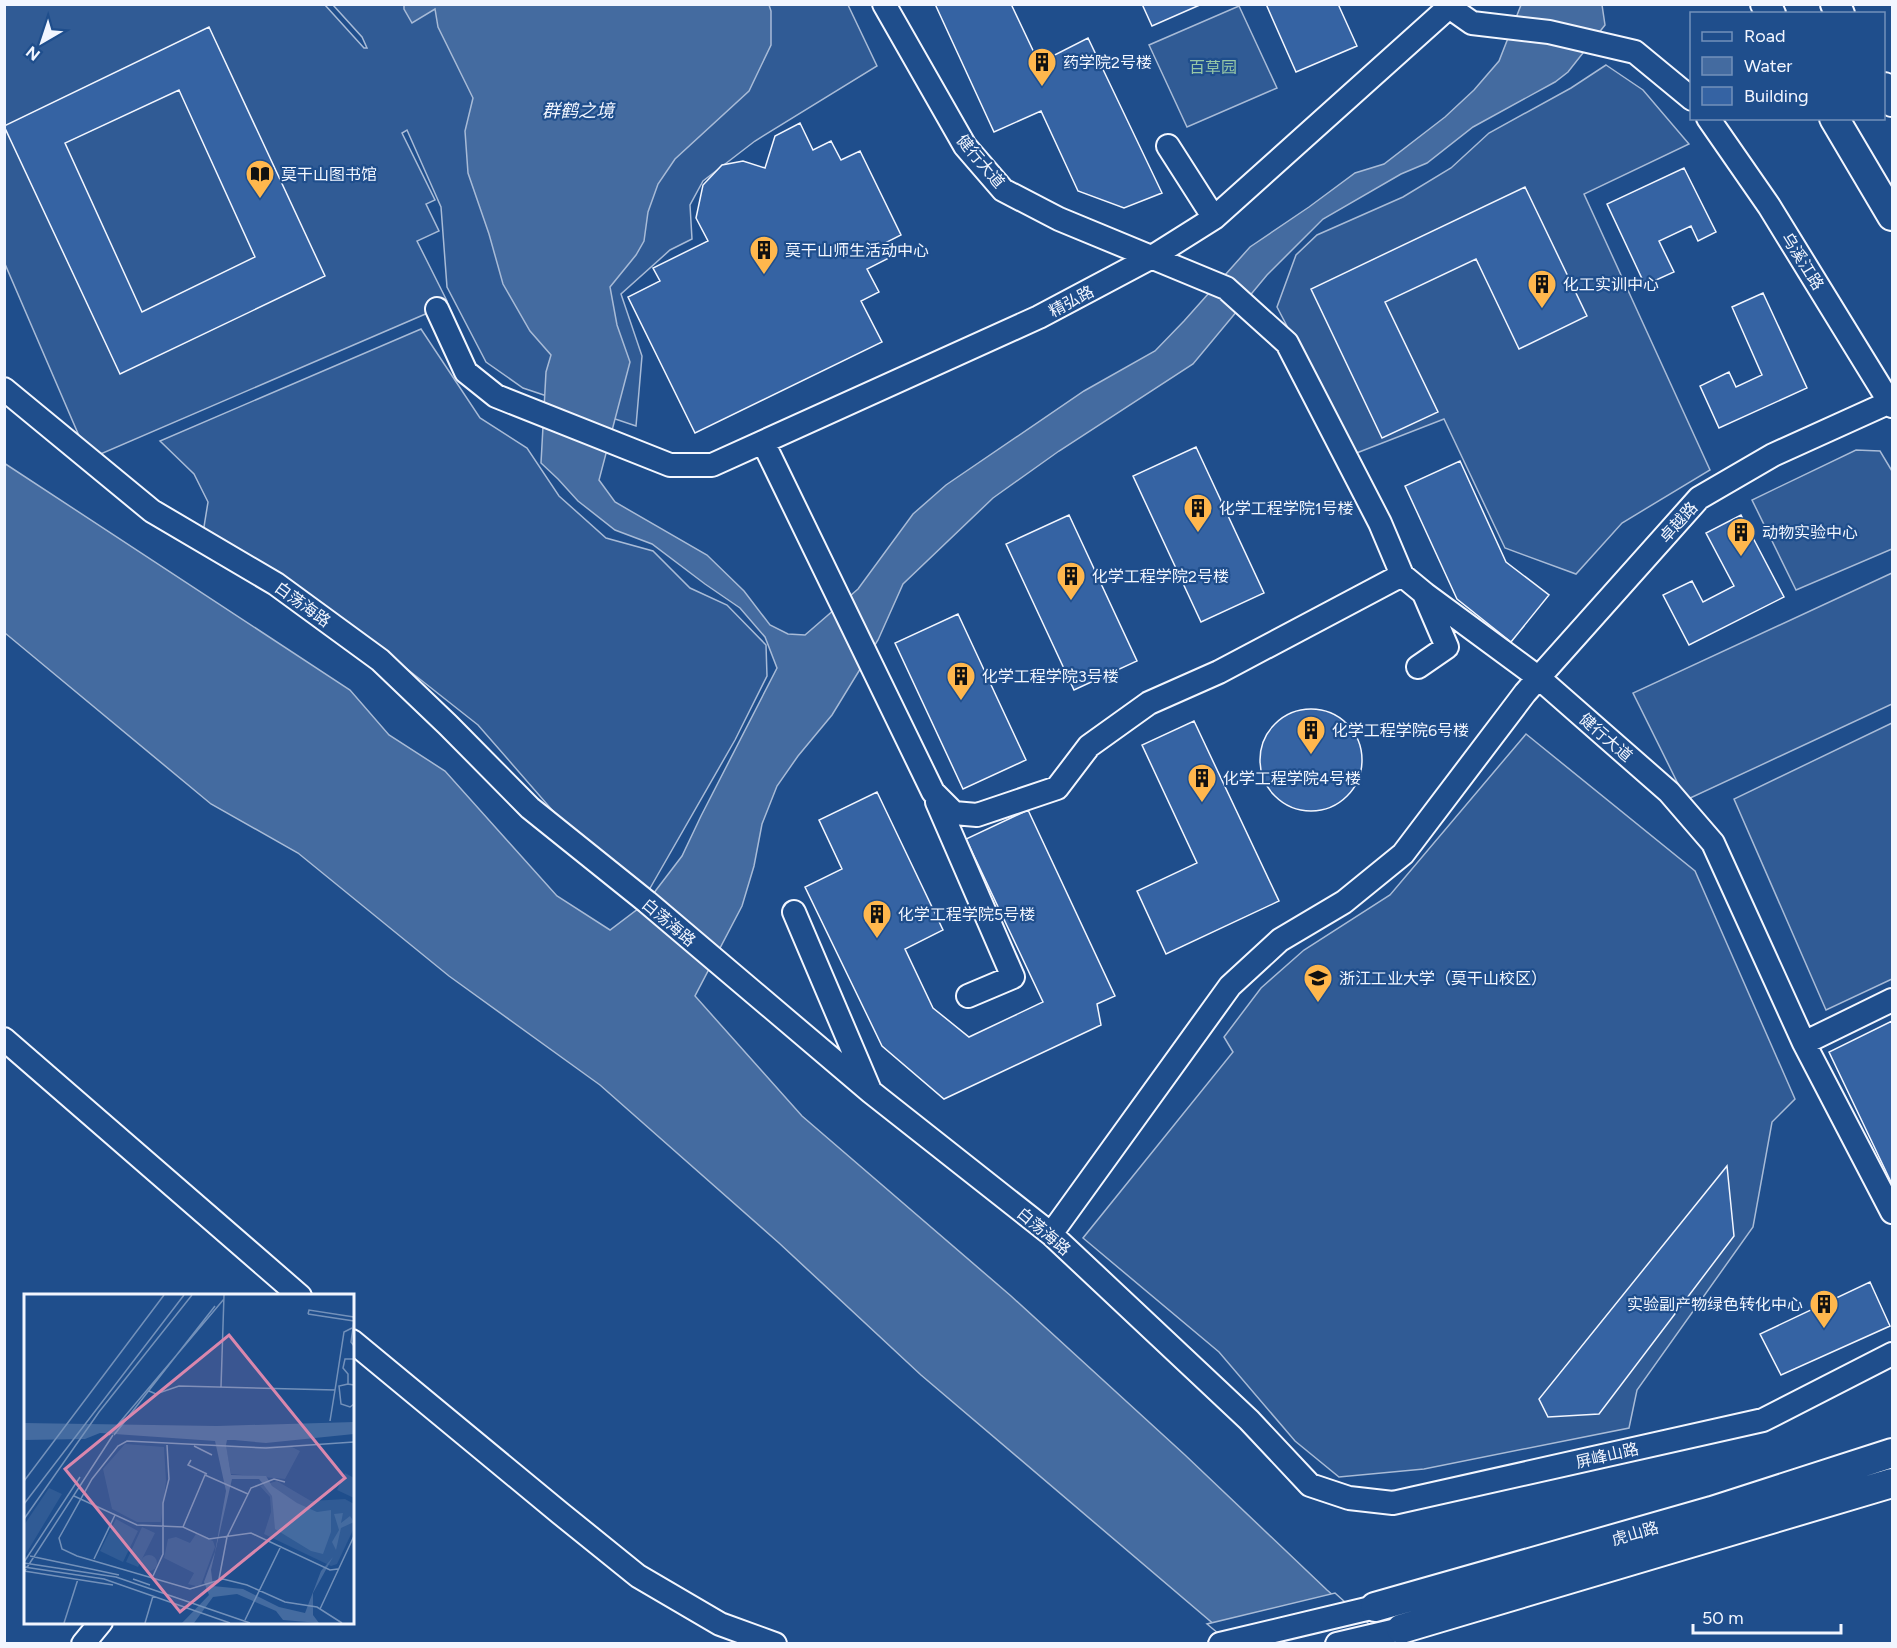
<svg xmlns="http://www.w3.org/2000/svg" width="1897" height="1648" viewBox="0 0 1897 1648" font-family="Figtree,'Noto Sans SC',sans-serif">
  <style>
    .built { fill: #305b95; stroke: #a8bbd7; stroke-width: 1.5 }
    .water { fill: #446ba0; stroke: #a8bbd7; stroke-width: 1.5 }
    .pier { fill: #1f4e8c; stroke: #a8bbd7; stroke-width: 1.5 }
    .building { fill: #3563a3; stroke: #f2f6ff; stroke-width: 1.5; fill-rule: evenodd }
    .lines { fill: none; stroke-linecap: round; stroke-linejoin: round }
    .minor-casing { stroke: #f2f6ff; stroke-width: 26 }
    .major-casing { stroke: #f2f6ff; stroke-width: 32 }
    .minor { stroke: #1f4e8c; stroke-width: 22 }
    .major { stroke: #1f4e8c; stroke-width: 28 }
    .labels { text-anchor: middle; stroke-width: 4.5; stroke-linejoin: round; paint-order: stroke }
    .poi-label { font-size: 16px; fill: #f2f6ff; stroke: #1f4e8c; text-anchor: start }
    .park-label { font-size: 16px; fill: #97c8a6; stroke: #1f4e8c }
    .street-label { font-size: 16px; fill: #f2f6ff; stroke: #1f4e8c }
    .water-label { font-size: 18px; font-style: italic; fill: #f2f6ff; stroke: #1f4e8c }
    .inset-road { fill: none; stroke: #7391ba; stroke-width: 1.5 }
    .view { fill: #da87ad; fill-opacity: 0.15; stroke: #da87ad; stroke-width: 3 }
    .inset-edge { fill: none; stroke: #f2f6ff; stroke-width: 3 }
  </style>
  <rect width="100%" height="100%" fill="#1f4e8c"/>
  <!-- built -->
  <path class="built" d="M4,5H325L364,48H367L362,37L333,5H848L877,66L755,141L703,181L690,205L692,239L670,250L621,294L642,356L636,426L523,388L486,362L447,287L441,207L407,130L402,133L435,200L426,204L439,231L417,241L447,301L437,309L89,459L5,264Z
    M1239,6L1277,88L1187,127L1149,45Z
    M1606,65L1643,90L1689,144L1584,194L1710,470L1622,523L1576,574L1505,548L1444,419L1354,454L1277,307L1296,255L1317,235L1403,197L1451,168L1489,133L1571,88Z
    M421,329L480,418L527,448L559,496L606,538L653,551L690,588L727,605L766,645L767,676L735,740L649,890L573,834L478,725L350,624L203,533L208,502L194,474L160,441Z
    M1856,450L1880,451L1892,471V549L1796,590L1752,500Z
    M1892,573V704L1686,800L1633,693Z
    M1892,723V979L1826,1010L1734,799Z
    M1526,734L1695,871L1795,1099L1772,1122L1753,1227L1637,1390L1629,1428L1424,1469L1339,1477L1295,1441L1219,1352L1083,1238L1233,1052L1224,1037L1261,988L1304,950L1390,895Z"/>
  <!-- water -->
  <path class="water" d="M404,5H769L771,11V45L749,91L675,159L658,184L648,212L644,241L636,255L610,287L617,325L630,362L599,480L615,502L707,555L744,591L770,625L788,634L805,635L858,589L913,514L946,485L1084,391L1155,351L1184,321L1250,247L1309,207L1355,173L1384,164L1445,117L1474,90L1499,61L1521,5H1602L1605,25L1568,72L1555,82L1473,127L1427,163L1401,174L1323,219L1267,275L1193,364L1059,451L993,498L903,584L878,640L832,715L798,756L777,786L762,824L754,866L742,906L695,996L802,1116L1011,1296L1185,1455L1327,1590L1388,1643H1236L921,1375L779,1243L600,1085L449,976L298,853L211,804L5,633L4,463L350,690L389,735L445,771L557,896L610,930L647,902L682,856L701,816L777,668L765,637L740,608L705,584L652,544L615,530L578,501L558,479L541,463L546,372L551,355L530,331L503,284L489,234L468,173L465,131L473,98L438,27L435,9L412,23L404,9Z"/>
  <!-- pier -->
  <path class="pier" d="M1335,1593L1391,1644H1231L1207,1624Z"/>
  <!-- building -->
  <path class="building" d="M935,4H1011L1039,63L1088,38L1162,193L1124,208L1078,191L1041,111L994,132Z
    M1142,4H1202L1152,26Z
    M1266,4H1338L1357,46L1296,72Z
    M209,27L325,276L120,374L4,126ZM179,90L255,257L142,312L65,143Z
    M800,123L813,150L831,141L841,160L860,151L901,235L883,244L889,258L867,269L879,292L861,301L882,342L695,433L628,297L660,281L653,268L708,241L696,218L703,185L722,165L743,161L765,168L775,136Z
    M1684,168L1716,232L1698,241L1691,226L1659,241L1674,272L1645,285L1607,204Z
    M1525,187L1587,316L1519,349L1476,259L1385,302L1438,412L1382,438L1311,289Z
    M1763,293L1807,388L1719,428L1700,386L1729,372L1736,387L1762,375L1732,307Z
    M1196,447L1264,593L1201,622L1133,476Z
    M1460,461L1506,562L1549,595L1511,642L1457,599L1405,486Z
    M1069,515L1137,661L1074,690L1006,544Z
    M1741,515L1784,597L1689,645L1663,595L1692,581L1703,602L1734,586L1706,533Z
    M958,614L1026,760L963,789L895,643Z
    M1260 760a51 51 0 1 1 102 0a51 51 0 1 1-102 0Z
    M1194,721L1279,901L1166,954L1137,891L1197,863L1142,745Z
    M877,792L943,930L905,949L933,1008L969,1037L1043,1002L966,839L1028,810L1115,996L1097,1004L1101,1025L944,1099L882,1046L805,887L842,869L819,820Z
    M1892,1021V1184L1829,1052Z
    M1727,1166L1734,1236L1599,1414L1548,1417L1539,1399Z
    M1870,1282L1890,1326L1781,1375L1760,1334Z"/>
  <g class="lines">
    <!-- minor casing -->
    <g class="minor-casing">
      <path id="minor" d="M884,4L965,146L1003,190L1059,219L1226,288L1287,343L1380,523L1402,575L1425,594L1539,678L1669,792L1713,843L1804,1043L1892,1212
        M1445,4L1472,23L1549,32L1635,52L1692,99
        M1708,118L1769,206L1892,406
        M1168,146L1214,218
        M437,309L466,372L496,396L670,465H712L1039,317L1152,257L1214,218L1449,7
        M4,389L152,511L276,584L380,660L448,725L530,808L647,902L871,1092L1051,1234L1249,1420L1310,1485L1349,1498L1393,1503L1763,1420L1892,1354
        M763,442L933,792L954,813L977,815L1057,788L1089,746L1149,703L1219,672L1402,575
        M1418,667L1447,647L1425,596
        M937,802L1013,977L968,996
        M794,912L869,1088
        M4,1039L300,1296
        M1804,1043L1892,1000
        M1051,1234L1230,986L1280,940L1344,902L1403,854L1525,693L1699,498L1773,455L1890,402
        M352,1341L560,1513L638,1576L720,1624L775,1644
        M83,1644L101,1622
        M1220,1644L1375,1607
        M1337,1644L1401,1629"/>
    </g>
    <!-- major casing -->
    <g class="major-casing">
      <path id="major" d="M1765,4L1771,14
        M1835,4L1840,14
        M1884,87L1892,102
        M1834,118L1892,216
        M1375,1607L1712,1511L1892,1453
        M1401,1629L1892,1483"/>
    </g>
    <!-- minor -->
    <use href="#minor" class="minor"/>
    <!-- major -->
    <use href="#major" class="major"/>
  </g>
  <!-- icons -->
  <defs>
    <g id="building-pin" transform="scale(1.5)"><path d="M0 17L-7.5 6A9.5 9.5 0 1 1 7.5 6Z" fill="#ffb74d" stroke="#1f4e8c"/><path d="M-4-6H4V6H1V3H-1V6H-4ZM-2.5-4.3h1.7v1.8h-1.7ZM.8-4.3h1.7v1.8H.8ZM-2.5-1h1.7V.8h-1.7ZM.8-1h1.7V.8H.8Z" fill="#111"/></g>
    <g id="library-pin" transform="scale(1.5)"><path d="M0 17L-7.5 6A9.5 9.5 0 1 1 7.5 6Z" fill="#ffb74d" stroke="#1f4e8c"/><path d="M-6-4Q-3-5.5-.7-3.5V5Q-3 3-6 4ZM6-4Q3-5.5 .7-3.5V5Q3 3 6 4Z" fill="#111"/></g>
    <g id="university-pin" transform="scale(1.5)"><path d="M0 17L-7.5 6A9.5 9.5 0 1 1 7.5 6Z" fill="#ffb74d" stroke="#1f4e8c"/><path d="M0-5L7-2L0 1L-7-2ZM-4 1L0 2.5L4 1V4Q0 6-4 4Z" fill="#111"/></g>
  </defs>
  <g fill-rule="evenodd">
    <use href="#building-pin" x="1042" y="62"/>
    <use href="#library-pin" x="260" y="174"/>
    <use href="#building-pin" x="764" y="250"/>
    <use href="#building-pin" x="1542" y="284"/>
    <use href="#building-pin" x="1198" y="508"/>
    <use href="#building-pin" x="1741" y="532"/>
    <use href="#building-pin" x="1071" y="576"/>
    <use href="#building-pin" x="961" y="676"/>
    <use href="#building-pin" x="1311" y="730"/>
    <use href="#building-pin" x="1202" y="778"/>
    <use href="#building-pin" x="877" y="914"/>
    <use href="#university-pin" x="1318" y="978"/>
    <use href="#building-pin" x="1824" y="1304"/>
  </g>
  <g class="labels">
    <!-- poi labels -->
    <g class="poi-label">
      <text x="1063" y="68">药学院2号楼</text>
      <text x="281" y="180">莫干山图书馆</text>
      <text x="785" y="256">莫干山师生活动中心</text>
      <text x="1563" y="290">化工实训中心</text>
      <text x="1219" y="514">化学工程学院1号楼</text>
      <text x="1762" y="538">动物实验中心</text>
      <text x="1092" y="582">化学工程学院2号楼</text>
      <text x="982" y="682">化学工程学院3号楼</text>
      <text x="1332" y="736">化学工程学院6号楼</text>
      <text x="1223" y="784">化学工程学院4号楼</text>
      <text x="898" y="920">化学工程学院5号楼</text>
      <text x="1339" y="984">浙江工业大学（莫干山校区）</text>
      <text x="1803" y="1310" text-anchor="end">实验副产物绿色转化中心</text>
    </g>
    <!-- park labels -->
    <g class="park-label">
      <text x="1213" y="73">百草园</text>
    </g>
    <!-- street labels -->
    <g class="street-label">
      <text transform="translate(981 161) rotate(50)" y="6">健行大道</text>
      <text transform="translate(1803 261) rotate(58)" y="6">乌溪江路</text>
      <text transform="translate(1071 301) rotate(-28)" y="6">精弘路</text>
      <text transform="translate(1678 522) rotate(-48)" y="6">卓越路</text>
      <text transform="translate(303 604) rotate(36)" y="6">白荡海路</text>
      <text transform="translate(1606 737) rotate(41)" y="6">健行大道</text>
      <text transform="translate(669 922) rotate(40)" y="6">白荡海路</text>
      <text transform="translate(1044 1231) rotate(40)" y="6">白荡海路</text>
      <text transform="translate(1607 1455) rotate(-13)" y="6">屏峰山路</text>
      <text transform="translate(1635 1533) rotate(-16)" y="6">虎山路</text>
    </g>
    <!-- water labels -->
    <g class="water-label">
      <text x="578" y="117">群鹤之境</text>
    </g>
  </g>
  <!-- overview -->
  <g transform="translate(24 1294)">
    <rect width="330" height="330" fill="#1f4e8c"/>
    <path d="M101,150L140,153L142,187L137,228H113L88,215L79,175ZM266,152L276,157L261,185L207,180L202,153ZM321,179L330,184V204L313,196ZM253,187L287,207L321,205L330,210V234L313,270L307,272L240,240L247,218L246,203L236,192ZM25,194L38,200L0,263V231ZM92,225L114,237L99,268L76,257ZM118,233L131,239L114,273L102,268ZM172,240L189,247L191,253L177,291L172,292L164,290L170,279L140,264L144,245L152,243L166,249ZM117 269a8 8 0 1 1 16 0a8 8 0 1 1-16 0Z" fill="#305b95"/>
    <path d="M330,128V140L242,149L210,146H203L202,151L207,181L242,182L248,192L273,209L293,218L307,216V238L299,260L287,257L251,235L248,202L235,185H208L187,276L189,292L219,295L255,313L281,319L297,277L309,263L289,299V321L295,329L259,326L252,317L213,300L189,303L170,329H158L185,301L180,288L191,258L202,197L191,147L76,139L61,145L0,146V129L193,132ZM319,219L317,229L326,222L330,228L317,234L312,256L308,248L315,236L310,220Z" fill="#446ba0"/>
    <path class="inset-road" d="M284,20L285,16L330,23M284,20L330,27M330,27L327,48L330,52M330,65H321L319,74L324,80V90L330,91M324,90L315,92L317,110L326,113L330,110M197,93L200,1M311,96L320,38L328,34M125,97L132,100L155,92L311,96L306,127M85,141L200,5M90,141L191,12M170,152L188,161M167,166L164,171L183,180M0,187L140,1M50,202L113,231L159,233L185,245L227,239L306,276L314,275M0,210L160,1M0,225L75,118L168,1M159,233L181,181L224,200M6,262L95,281M70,265L91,221M0,268L56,183M0,269L92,283L226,329M0,273L80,285L206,329M0,277L89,291M0,278L89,141M129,282L139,260V209L145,185L143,151M109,285L126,291M195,285L203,243L227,194L250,185L261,188M296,315L330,242M221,326L257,252M40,329L54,285M121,329L129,302M318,329L293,313L261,308L223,291L199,285L166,295L53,262L38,255L35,244L68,185L94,152L103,147L242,154L330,148"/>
    <path class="view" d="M205,41L321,184L156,318L41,175Z"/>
    <rect width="330" height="330" class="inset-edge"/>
  </g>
  <!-- border -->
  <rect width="1897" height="1648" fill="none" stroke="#f2f6ff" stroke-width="12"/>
  <!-- legend -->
  <rect x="1690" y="12" width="195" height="108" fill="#1f4e8c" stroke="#7391ba" stroke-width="1.5"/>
  <rect x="1702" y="32" width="30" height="9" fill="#1f4e8c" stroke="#7391ba" stroke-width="1.5"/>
  <text x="1744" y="42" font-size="18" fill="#f2f6ff">Road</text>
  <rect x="1702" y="57" width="30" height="18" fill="#446ba0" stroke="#7391ba" stroke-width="1.5"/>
  <text x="1744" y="72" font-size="18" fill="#f2f6ff">Water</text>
  <rect x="1702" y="87" width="30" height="18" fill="#3563a3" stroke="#7391ba" stroke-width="1.5"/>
  <text x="1744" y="102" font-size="18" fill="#f2f6ff">Building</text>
  <!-- north arrow -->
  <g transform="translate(42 42) rotate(219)" stroke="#1f4e8c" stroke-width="4.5" paint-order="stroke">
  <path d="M0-4.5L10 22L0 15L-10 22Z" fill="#f2f6ff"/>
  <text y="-9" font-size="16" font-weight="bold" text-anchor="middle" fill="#f2f6ff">N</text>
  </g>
  <!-- scale -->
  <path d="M1693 1624v9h148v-9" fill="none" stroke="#f2f6ff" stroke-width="3"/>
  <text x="1702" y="1624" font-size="18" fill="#f2f6ff" stroke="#1f4e8c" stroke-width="4.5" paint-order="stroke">50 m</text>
</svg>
